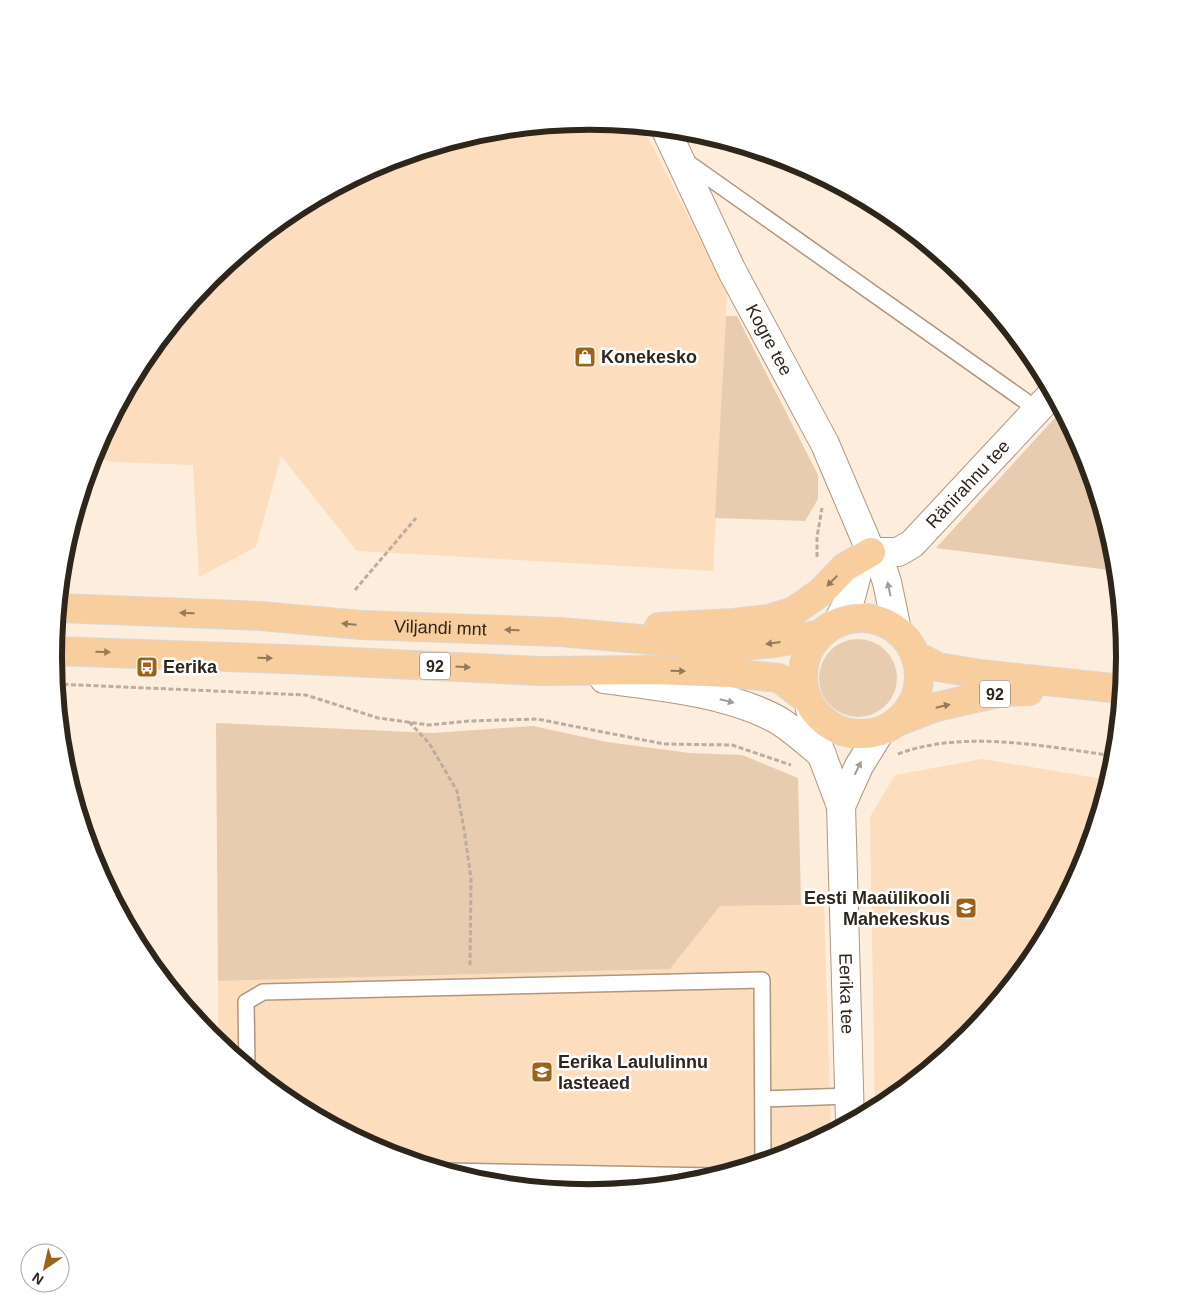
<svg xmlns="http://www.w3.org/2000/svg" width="1179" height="1313" viewBox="0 0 1179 1313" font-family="Helvetica,sans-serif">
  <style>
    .built { fill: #fcddbd }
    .green { fill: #e8ccaf }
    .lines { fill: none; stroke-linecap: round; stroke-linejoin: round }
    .service-casing { stroke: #af977f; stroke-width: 18 }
    .minor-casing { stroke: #af977f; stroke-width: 30 }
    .tertiary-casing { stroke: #af977f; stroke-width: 30 }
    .primary-casing { stroke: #d9d8d6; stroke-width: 30 }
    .path { stroke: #bbaea0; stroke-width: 3; stroke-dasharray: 5 2.5; stroke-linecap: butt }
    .service { stroke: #fff; stroke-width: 15 }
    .minor { stroke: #fff; stroke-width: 28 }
    .tertiary { stroke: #fff; stroke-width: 28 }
    .primary { stroke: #f8ce9e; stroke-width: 28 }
    .oneway { fill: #937a5c }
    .oneway2 { fill: #a19d98 }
    .labels { text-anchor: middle; stroke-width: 5; stroke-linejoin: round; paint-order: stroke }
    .shield { fill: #fff; stroke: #6d665f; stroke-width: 1 }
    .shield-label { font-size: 16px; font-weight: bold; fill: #2e251b }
    .street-label { font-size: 18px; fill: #2e251b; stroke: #fff }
    .poi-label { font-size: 18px; font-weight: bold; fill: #2e251b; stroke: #fff; text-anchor: start }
    .rim { fill: none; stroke: #2e251b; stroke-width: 6 }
  </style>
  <rect width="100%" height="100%" fill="#fceddd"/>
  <!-- built -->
  <path class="built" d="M590,121L642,126L727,293L713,571L357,551L281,456L256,547L199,577L193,465L113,462L93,457L144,359L211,277L292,211L385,161L485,131Z
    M982,759L1109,780L1084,862L1035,954L968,1036L887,1102L875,1108L870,817L895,775Z
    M824,905L831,1132L794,1152L694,1182L589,1192L485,1182L384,1151L292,1102L218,1041V981L670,969L720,906Z"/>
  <!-- green -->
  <path class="green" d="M726,316H737L818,475V499L805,521L715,518Z
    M1062,410L1085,452L1115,552L1117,571L936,548Z
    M819 678a39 39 0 1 1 78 0a39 39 0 1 1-78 0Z
    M216,723L433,733L533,726L607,742L689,753L742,755L798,778L801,905L720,906L670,969L218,981Z"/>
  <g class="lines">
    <!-- service casing -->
    <g class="service-casing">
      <path id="service" d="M684,160L1038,410
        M247,1065L246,1002L263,992L762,980L763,1161
        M763,1099L849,1096
        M447,1171L715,1176"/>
    </g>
    <!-- minor casing -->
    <g class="minor-casing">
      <g id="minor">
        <path id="s1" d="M665,128L732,271L825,444L871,552L881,564L887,582L897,630"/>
        <path id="s2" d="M871,552H898L912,544L1053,393"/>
        <path d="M837,623L851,597L858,570L871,552"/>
      </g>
    </g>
    <!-- tertiary casing -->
    <g class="tertiary-casing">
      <g id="tertiary">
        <path d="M604,679C659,686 727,693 776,719C793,729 807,742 822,755"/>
        <path id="s3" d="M808,700L818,745L841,806L850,1122"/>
        <path d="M841,806L859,766L880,732"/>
      </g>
    </g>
    <!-- primary casing -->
    <g class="primary-casing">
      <g id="primary">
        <path id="s4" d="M59,608L260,616L361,625L560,632L731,647L775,643L821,634"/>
        <circle cx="861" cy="676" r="58"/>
        <path d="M659,627L733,623L769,619L794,611L821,592L845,567L871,552"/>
        <path d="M54,651L286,659L540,671L655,670L730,673L779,678L808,700"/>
        <path d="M915,655L938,667L980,674L1122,689"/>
        <path d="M897,722L936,707L1002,692L1029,691"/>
      </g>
    </g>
    <!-- path -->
    <path class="path" d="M817,557V537L822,508
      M355,590L416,518
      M56,684L306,695L378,718L429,725L469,721L537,719L664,744L732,745L791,765
      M409,722L429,743L457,791L464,829L471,878L470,967
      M898,754C964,729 1047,747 1115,756"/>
    <!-- service -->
    <use href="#service" class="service"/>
    <!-- minor -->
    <use href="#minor" class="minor"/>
    <!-- tertiary -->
    <use href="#tertiary" class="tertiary"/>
    <!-- primary -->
    <use href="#primary" class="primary"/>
  </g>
  <!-- one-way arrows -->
  <defs><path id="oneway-solid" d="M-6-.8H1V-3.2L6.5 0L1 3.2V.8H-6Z" transform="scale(1.25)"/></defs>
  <g class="oneway">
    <use href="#oneway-solid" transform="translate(832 581) rotate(134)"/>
    <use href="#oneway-solid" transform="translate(187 613) rotate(-178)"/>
    <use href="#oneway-solid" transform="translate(349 624) rotate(-175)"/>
    <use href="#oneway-solid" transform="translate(512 630) rotate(-178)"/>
    <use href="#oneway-solid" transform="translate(773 643) rotate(172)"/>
    <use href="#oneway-solid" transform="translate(103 652) rotate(1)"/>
    <use href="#oneway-solid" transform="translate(265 658) rotate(2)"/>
    <use href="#oneway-solid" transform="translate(463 667) rotate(3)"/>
    <use href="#oneway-solid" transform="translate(678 671) rotate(2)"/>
    <use href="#oneway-solid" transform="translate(943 706) rotate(-13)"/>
  </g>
  <g class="oneway2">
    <use href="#oneway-solid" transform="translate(889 589) rotate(-102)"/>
    <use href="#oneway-solid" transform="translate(727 701) rotate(14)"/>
    <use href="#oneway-solid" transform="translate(858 768) rotate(-64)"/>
  </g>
  <!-- icons -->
  <defs>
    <g id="shop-square" transform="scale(1.125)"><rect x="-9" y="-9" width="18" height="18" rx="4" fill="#99631c" stroke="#fff"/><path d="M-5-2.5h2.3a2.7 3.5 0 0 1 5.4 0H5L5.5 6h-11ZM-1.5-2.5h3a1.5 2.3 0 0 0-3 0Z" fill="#fff"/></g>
    <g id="bus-square" transform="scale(1.125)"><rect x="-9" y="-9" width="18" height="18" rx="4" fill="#99631c" stroke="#fff"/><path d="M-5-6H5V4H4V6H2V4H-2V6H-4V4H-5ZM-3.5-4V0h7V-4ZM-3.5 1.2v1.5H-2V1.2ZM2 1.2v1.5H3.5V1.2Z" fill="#fff"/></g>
    <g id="university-square" transform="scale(1.125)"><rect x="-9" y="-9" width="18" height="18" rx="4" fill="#99631c" stroke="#fff"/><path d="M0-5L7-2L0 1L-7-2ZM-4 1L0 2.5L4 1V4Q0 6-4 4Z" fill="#fff"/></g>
    <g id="school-square" transform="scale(1.125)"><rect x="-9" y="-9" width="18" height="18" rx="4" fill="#99631c" stroke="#fff"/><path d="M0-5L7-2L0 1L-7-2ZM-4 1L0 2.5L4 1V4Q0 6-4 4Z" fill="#fff"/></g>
  </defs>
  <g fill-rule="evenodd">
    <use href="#shop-square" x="585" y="357"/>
    <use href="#bus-square" x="147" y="667"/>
    <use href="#university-square" x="966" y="908"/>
    <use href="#school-square" x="542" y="1072"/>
  </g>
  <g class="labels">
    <!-- shield labels -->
    <g class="shield">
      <rect x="420" y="652.5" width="30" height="27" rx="4"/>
      <rect x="980" y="680.5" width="30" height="27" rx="4"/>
    </g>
    <g class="shield-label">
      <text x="435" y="672">92</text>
      <text x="995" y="700">92</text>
    </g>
    <!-- street labels -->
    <g class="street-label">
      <text dy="6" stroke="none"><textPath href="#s1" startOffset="236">Kogre tee</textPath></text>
      <text dy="6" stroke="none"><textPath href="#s2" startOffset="125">Ränirahnu tee</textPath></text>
      <text dy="6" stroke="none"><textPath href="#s4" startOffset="382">Viljandi mnt</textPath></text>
      <text dy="6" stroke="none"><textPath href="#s3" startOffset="299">Eerika tee</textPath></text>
    </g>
    <!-- poi labels -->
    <g class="poi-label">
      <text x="601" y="363">Konekesko</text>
      <text x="163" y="673">Eerika</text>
      <text x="950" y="904" text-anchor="end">Eesti Maaülikooli<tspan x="950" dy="21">Mahekeskus</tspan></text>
      <text x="558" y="1068">Eerika Laululinnu<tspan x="558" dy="21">lasteaed</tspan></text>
    </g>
  </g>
  <!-- crop -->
  <path d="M0 0H1179V1313H0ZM62 657a527 527 0 1 1 1054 0a527 527 0 1 1-1054 0Z" fill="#fff" fill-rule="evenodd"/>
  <path class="rim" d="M62 657a527 527 0 1 1 1054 0a527 527 0 1 1-1054 0Z"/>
  <!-- north arrow -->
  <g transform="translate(45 1268) rotate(214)"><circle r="24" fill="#ffffff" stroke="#aba8a4"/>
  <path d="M0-4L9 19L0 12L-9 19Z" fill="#99631c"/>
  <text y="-8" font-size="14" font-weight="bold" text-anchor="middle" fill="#2e251b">N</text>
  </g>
</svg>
